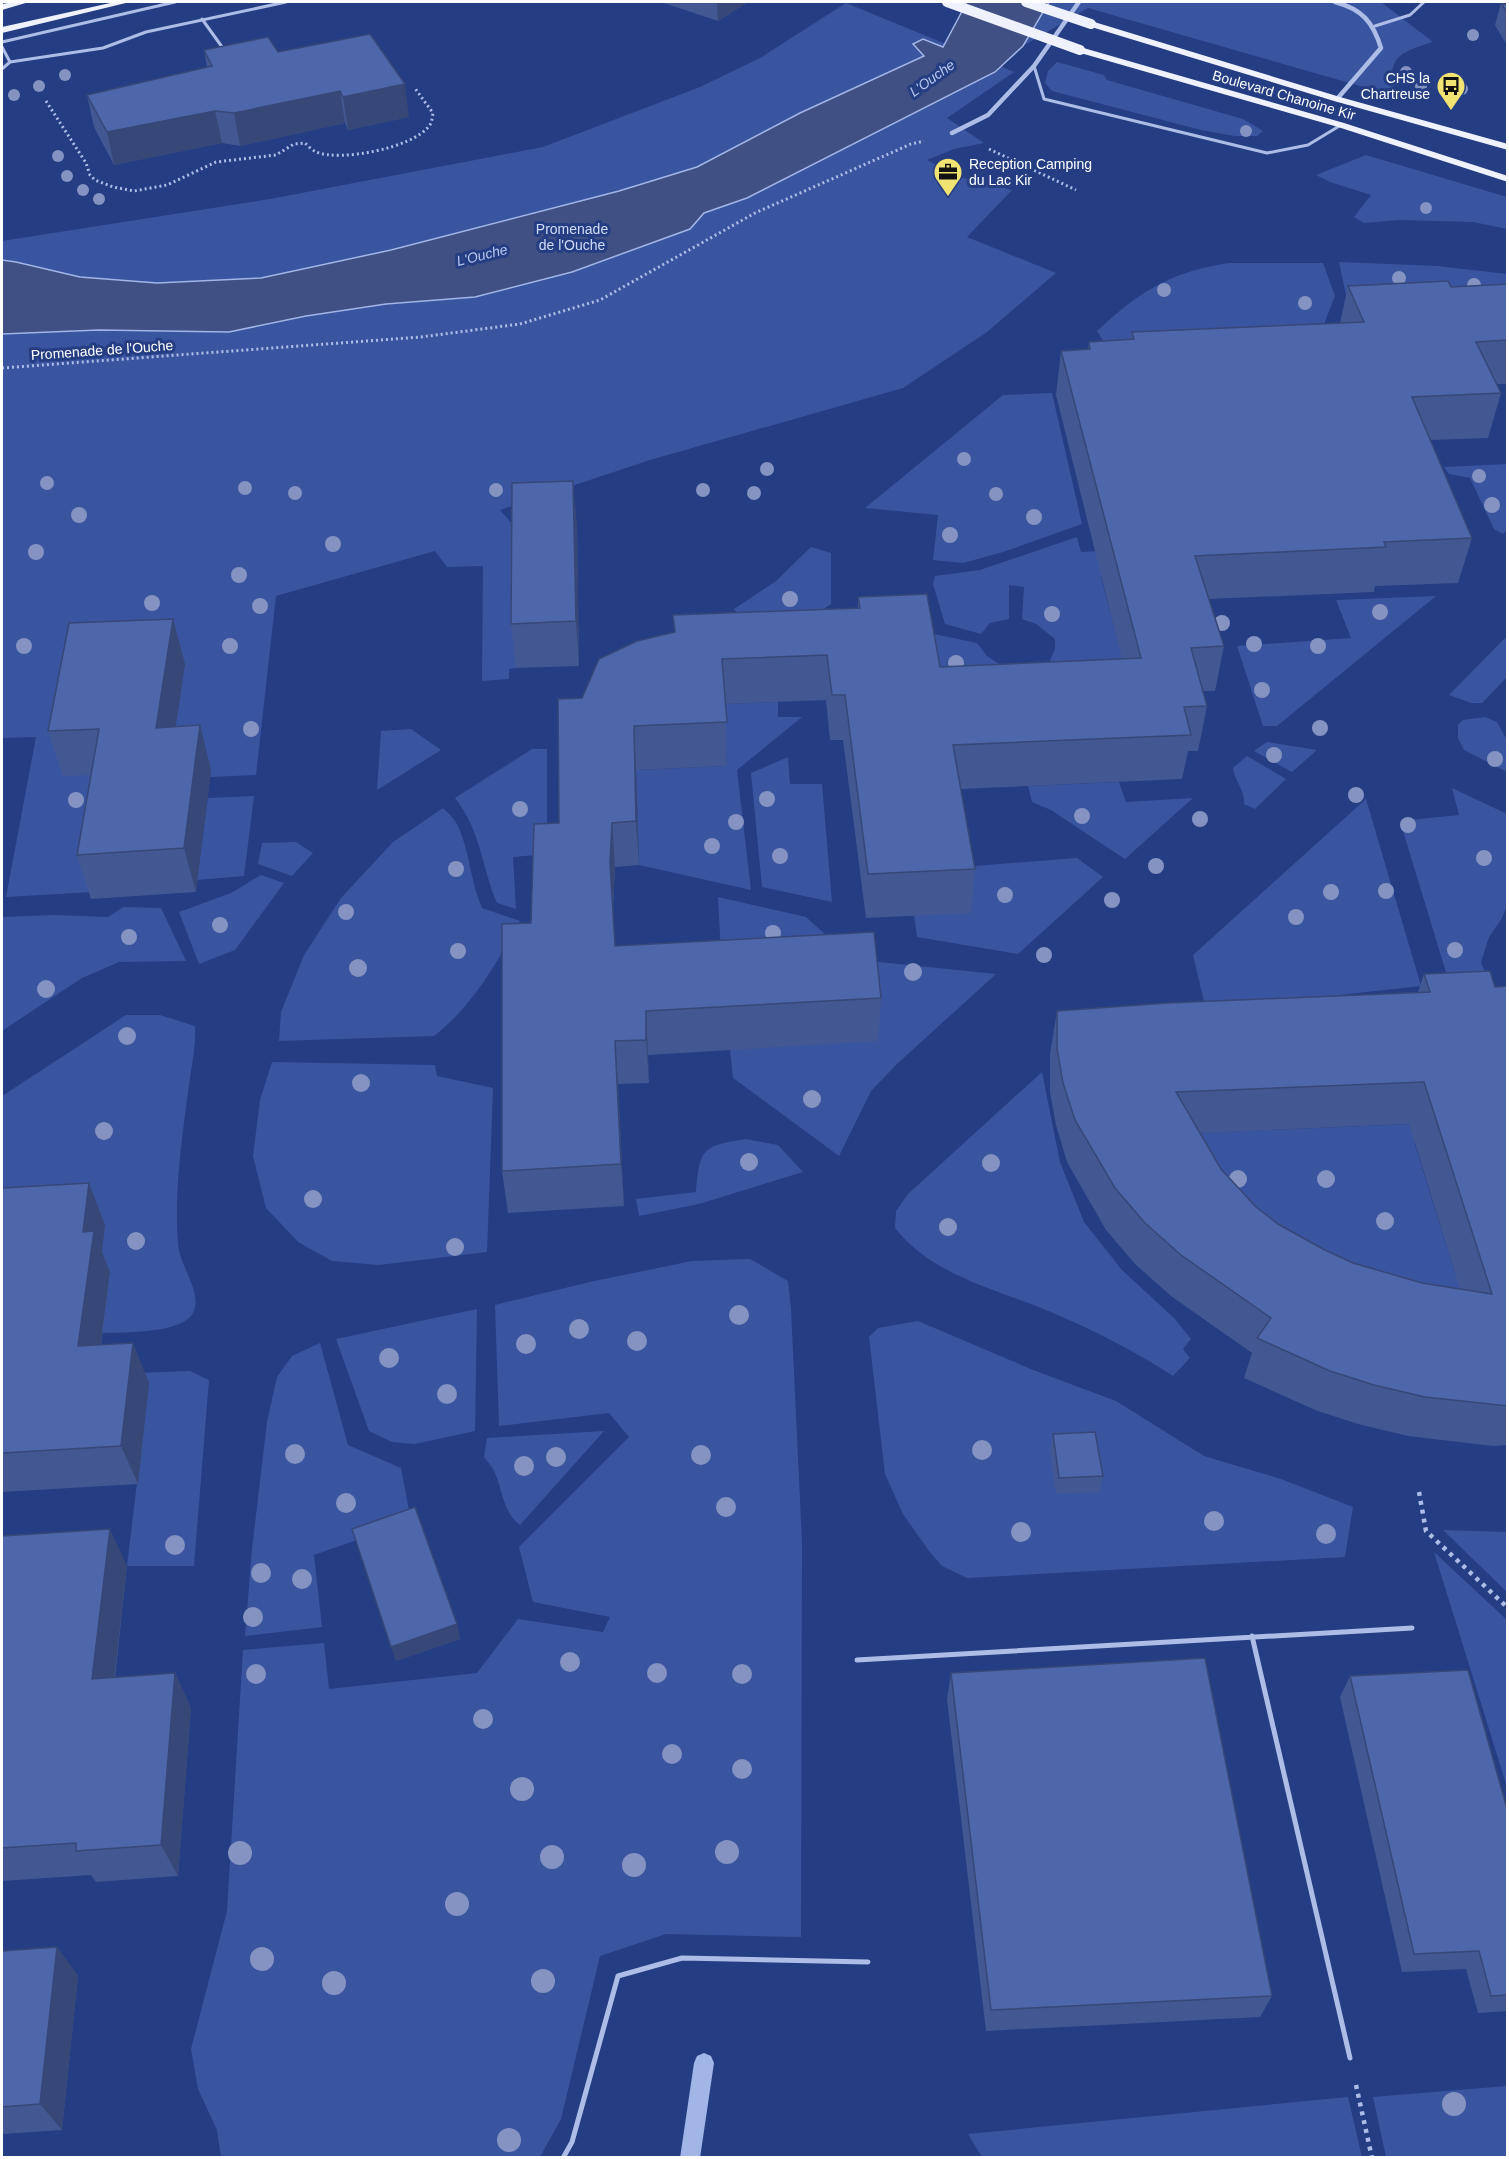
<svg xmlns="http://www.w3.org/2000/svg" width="1509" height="2159" viewBox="0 0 1509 2159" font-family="Arial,sans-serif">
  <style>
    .green { fill: #3a559f }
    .water { fill: #405084; stroke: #a2b5e7; stroke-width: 1.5 }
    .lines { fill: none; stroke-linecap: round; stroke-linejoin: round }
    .stream { fill: #a2b5e7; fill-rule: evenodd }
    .path-far1 { stroke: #adbde7; stroke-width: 3; stroke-dasharray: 2 3; stroke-linecap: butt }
    .path { stroke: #adbde7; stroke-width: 4.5; stroke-dasharray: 4 5; stroke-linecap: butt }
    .lane-far1 { stroke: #adbde7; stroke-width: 3 }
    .lane { stroke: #adbde7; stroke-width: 5 }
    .street { stroke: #adbde7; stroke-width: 4.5 }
    .primary { fill: #eff2fd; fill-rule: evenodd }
    .primary-bridge { stroke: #eff2fd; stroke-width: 10 }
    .tree { fill: #8493c1 }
    .wall { fill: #435892; fill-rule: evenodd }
    .shaded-wall { fill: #374777 }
    .building { fill: #4e66aa; stroke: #374777; stroke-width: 1.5; fill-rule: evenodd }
    .labels { text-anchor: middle; stroke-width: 6; stroke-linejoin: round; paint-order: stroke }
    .far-water-label { font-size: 14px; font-style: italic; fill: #b9c7ee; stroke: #253d82 }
    .far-poi-label { font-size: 14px; fill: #fff; stroke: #253d82; text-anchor: end }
    .far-street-label { font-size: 14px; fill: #fff; stroke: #253d82 }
    .far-park-label { font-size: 14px; fill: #d1daf5; stroke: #253d82 }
  </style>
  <rect width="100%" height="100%" fill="#253d82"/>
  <!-- green -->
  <path class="green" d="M1049,2H1381L1433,42C1405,51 1385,55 1395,90L1409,100L1088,8L1023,46Z
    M846,3L1014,72L947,118L984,143L954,149L927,160L955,176L1012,190L967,237L1056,273L987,332L903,388L650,460L500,510L516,528V668L509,669V679L482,681L483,566L447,567L435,551L276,596L256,775L210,777L211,770L122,773L92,892L6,897L36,737L2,738V241L270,199L543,147L700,87L760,58Z
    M1057,62L1104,75L1107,80L1243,119L1263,131L1257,136H1235L1201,130L1052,91L1045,83L1048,71Z
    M1366,155L1507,197V229L1473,222L1400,220L1364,223L1354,217L1371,195L1330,182L1316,175Z
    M1339,262L1437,266L1507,274V328L1349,309Z
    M1229,263H1323L1335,296L1322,329L1126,377L1097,331C1140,291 1170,272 1229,263Z
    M1052,393L1082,524L1003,552L963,563L933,560L938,515L865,508L1003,395Z
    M1507,464V530L1503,534L1494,529L1470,478L1449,474L1444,467Z
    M1077,537L1081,552L1124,550L1101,577L1128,680L1064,670L1050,660L1055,649V639L1036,624L1022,619L1024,587L1009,585V619L990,623L981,634L945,624L933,584L935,576L980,570Z
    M811,547L831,553V604L813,616L749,626L734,609L776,581Z
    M1436,596L1277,726H1263L1237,646L1351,638L1336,600Z
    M934,634L977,643L987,656L999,664L1018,665L948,711Z
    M1507,636V677L1482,703H1471L1449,695Z
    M778,702V717H802L737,770L751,890L639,865L636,770L727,766L723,704Z
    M1485,717L1497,722L1507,740V772L1464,750L1458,738V725L1463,720Z
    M411,729L441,750L377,790L381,731Z
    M1267,742L1317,750L1292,772L1254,751Z
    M532,749H547V854L513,857L516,909L497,903C481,865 481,831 455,798Z
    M1247,756L1286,779L1255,809L1244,804C1245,789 1234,781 1233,768Z
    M788,757L790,784H822L832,902L762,887L751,773Z
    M1119,782L1126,802L1193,798L1125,859L1051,810L1032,802L1028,786Z
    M1452,788L1507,814V905L1502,918L1489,937L1481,962L1507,1029L1459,1015L1400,821L1459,815Z
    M254,796L244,876L197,880L208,798Z
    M1366,799L1421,986L1206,1010L1193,955Z
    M443,808C448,813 455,819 458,826C470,852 470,881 482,908L520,921C496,964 473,1006 434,1036L279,1041L281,1012L304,955L341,898L393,842Z
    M296,842L313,853L292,876L258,864L262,843Z
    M1077,858L1103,877L1018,954L917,937L914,915L962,867Z
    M261,875L284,883L235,950L199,964L179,912L231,893Z
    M718,897L806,917L862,968L722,973Z
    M123,907L161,908L186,961L119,962L82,978L2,1031V917L55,915L108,917Z
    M869,961L996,974L898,1063L871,1091L839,1156L733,1078L730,1050Z
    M126,1015H160L195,1026C196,1046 192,1064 189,1085C182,1137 174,1192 178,1244C180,1267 203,1293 193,1313C182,1334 123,1332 102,1333L2,1231V1096Z
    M272,1062L435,1065L437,1076L493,1088L487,1252L379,1265L332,1261L298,1242L266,1208L253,1156L260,1100Z
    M1042,1072L1060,1162L1084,1222L1122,1270L1174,1318L1191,1339L1183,1349L1190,1358L1173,1376C1135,1351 1093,1330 1051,1312C996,1289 933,1276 895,1228L896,1211L908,1194Z
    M1413,1124L1415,1145L1456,1276L1468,1301L1362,1311L1172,1134Z
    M746,1139L778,1145L803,1172L699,1204L639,1216L636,1199L696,1192C700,1148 702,1146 746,1139Z
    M750,1259L788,1281L791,1309L802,1542L801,1937L666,1934L600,1956L561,2119L540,2157H221L217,2130L198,2089L191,2049L227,1911L243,1650L324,1643L329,1689L477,1673L518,1619L603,1632L610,1617L533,1602L519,1547L629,1437L609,1413L499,1426L495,1305L594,1281L692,1261Z
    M477,1309L475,1431L415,1444L392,1442L369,1431L336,1339Z
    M918,1321L1033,1370L1116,1401L1204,1456L1281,1479L1353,1507L1345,1557L967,1578L942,1566L929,1551L903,1514L885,1474L869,1337L878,1328Z
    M320,1343L348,1445L401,1468L411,1521L314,1555L322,1627L245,1636L252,1549L267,1422L277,1377L292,1356Z
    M190,1371L209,1380L194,1566H127L149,1383L59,1376Z
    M604,1431L520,1525C503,1512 503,1492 495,1473C493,1468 488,1462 484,1457L487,1438Z
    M1443,1530L1507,1532V1592Z
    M1434,1552L1507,1620V1787Z
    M1507,2086V2157H1386L1373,2097Z
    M1348,2097L1362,2157H982L968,2134Z"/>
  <!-- water -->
  <path class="water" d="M967,2H1049L1023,46L995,72L747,198L704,213L690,229L572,272L475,297L386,304L306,316L229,332L99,330L2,334V260L16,262L80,277L157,283L261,278L391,250L619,191L697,167L800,113L924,56L913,44L923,39L943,47Z"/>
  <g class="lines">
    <!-- stream -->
    <path class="stream" d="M704,2053L711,2056L714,2063L700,2158H680L694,2063L697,2056Z"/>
    <!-- path-far1 -->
    <path class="path-far1" d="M46,101L86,163L90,175L95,180L113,187L134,191L167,185L216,162L276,155L294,144L305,143C308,146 312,150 316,152C340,162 413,148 429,126C432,123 432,118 433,113L414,87
      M989,149L1076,190
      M2,368L421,337L520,324L600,300L755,213L911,144L924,141"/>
    <!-- path -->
    <path class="path" d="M1419,1492L1426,1531L1508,1608
      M1356,2085L1372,2158"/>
    <!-- lane-far1 -->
    <path class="lane-far1" d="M202,19L225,51
      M1375,26L1410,15L1424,2
      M2,42L175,2
      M2,47L10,62L2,69
      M10,62L103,48L146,32L286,2
      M1034,66L1044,99L1267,153L1308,145L1341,125"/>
    <!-- lane -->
    <path class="lane" d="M1252,1636L1350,2058
      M857,1660L1412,1628
      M563,2158L572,2142L618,1976L682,1958L868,1962"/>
    <!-- street -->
    <path class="street" d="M1335,2C1362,9 1373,22 1381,48L1337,99
      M952,133L988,115L1034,66L1079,2"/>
    <!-- primary -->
    <path class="primary" d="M14,2H29L2,10V4Z
      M115,2H130L2,33V27Z
      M1091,21L1340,97L1508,144V150L1334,101L1088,26L1086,24Z
      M1080,47L1344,123L1508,176V182L1338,127L1077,52L1075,50Z"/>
    <!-- primary-bridge -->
    <path class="primary-bridge" d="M947,2L1080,50
      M1026,2L1091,24"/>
  </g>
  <!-- trees -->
  <g class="tree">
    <circle cx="1473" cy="35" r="6"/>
    <circle cx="1406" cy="72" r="6"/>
    <circle cx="65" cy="75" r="6"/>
    <circle cx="39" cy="86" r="6"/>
    <circle cx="1421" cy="86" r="6"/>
    <circle cx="1462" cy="89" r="6"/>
    <circle cx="14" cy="95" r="6"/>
    <circle cx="1246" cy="131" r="6"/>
    <circle cx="58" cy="156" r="6"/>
    <circle cx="67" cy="176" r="6"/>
    <circle cx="83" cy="190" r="6"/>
    <circle cx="99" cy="199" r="6"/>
    <circle cx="1426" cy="208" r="6"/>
    <circle cx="1399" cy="278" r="7"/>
    <circle cx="1474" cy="285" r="7"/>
    <circle cx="1164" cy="290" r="7"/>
    <circle cx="1305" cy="303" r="7"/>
    <circle cx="964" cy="459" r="7"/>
    <circle cx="767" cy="469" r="7"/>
    <circle cx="1479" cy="476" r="7"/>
    <circle cx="47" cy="483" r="7"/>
    <circle cx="245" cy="488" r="7"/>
    <circle cx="496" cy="490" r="7"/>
    <circle cx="703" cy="490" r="7"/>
    <circle cx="295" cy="493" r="7"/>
    <circle cx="754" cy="493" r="7"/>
    <circle cx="996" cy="494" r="7"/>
    <circle cx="1492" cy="505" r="8"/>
    <circle cx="79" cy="515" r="8"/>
    <circle cx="1034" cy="517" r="8"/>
    <circle cx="950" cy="535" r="8"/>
    <circle cx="333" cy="544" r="8"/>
    <circle cx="36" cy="552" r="8"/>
    <circle cx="239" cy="575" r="8"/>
    <circle cx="790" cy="599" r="8"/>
    <circle cx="152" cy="603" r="8"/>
    <circle cx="260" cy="606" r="8"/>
    <circle cx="1380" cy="612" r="8"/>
    <circle cx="1052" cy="614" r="8"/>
    <circle cx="1222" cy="623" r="8"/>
    <circle cx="1254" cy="644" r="8"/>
    <circle cx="24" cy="646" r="8"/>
    <circle cx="230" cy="646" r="8"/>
    <circle cx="1318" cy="646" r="8"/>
    <circle cx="956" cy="663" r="8"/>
    <circle cx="1262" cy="690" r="8"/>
    <circle cx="1320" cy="728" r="8"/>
    <circle cx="251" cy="729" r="8"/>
    <circle cx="1274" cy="755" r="8"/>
    <circle cx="1495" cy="759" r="8"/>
    <circle cx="1356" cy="795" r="8"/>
    <circle cx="767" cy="799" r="8"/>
    <circle cx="76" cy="800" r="8"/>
    <circle cx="520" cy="809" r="8"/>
    <circle cx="1082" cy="816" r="8"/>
    <circle cx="1200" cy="819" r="8"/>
    <circle cx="736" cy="822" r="8"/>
    <circle cx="1408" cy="825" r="8"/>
    <circle cx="712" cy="846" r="8"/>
    <circle cx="780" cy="856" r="8"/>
    <circle cx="1484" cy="858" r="8"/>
    <circle cx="1156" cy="866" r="8"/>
    <circle cx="456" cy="869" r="8"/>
    <circle cx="1386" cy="891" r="8"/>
    <circle cx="1331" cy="892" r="8"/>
    <circle cx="1005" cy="895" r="8"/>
    <circle cx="1112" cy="900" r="8"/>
    <circle cx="346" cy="912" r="8"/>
    <circle cx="1296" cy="917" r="8"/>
    <circle cx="220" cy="925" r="8"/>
    <circle cx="773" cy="933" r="8"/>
    <circle cx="129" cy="937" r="8"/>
    <circle cx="1455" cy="950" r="8"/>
    <circle cx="458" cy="951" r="8"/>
    <circle cx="1044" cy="955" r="8"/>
    <circle cx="358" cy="968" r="9"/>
    <circle cx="913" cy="972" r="9"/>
    <circle cx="46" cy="989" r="9"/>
    <circle cx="127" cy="1036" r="9"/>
    <circle cx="361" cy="1083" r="9"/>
    <circle cx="812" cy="1099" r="9"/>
    <circle cx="104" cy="1131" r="9"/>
    <circle cx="749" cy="1162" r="9"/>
    <circle cx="991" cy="1163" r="9"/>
    <circle cx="1238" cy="1179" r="9"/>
    <circle cx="1326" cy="1179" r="9"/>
    <circle cx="313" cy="1199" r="9"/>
    <circle cx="1385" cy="1221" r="9"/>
    <circle cx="948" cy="1227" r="9"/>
    <circle cx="136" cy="1241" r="9"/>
    <circle cx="455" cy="1247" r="9"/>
    <circle cx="739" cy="1315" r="10"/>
    <circle cx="579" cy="1329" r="10"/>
    <circle cx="637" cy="1341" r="10"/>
    <circle cx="526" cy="1344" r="10"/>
    <circle cx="389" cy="1358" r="10"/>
    <circle cx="447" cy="1394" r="10"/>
    <circle cx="982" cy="1450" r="10"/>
    <circle cx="295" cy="1454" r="10"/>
    <circle cx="701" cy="1455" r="10"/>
    <circle cx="556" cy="1457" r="10"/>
    <circle cx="524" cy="1466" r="10"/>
    <circle cx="346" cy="1503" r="10"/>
    <circle cx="726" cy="1507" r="10"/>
    <circle cx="1214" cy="1521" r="10"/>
    <circle cx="1021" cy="1532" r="10"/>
    <circle cx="1326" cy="1534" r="10"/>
    <circle cx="175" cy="1545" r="10"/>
    <circle cx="261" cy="1573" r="10"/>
    <circle cx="302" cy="1579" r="10"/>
    <circle cx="253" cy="1617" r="10"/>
    <circle cx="570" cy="1662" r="10"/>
    <circle cx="657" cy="1673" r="10"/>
    <circle cx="256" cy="1674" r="10"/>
    <circle cx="742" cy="1674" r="10"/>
    <circle cx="483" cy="1719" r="10"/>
    <circle cx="672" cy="1754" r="10"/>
    <circle cx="742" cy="1769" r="10"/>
    <circle cx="522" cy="1789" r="12"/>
    <circle cx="727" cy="1852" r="12"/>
    <circle cx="240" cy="1853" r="12"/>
    <circle cx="552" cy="1857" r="12"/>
    <circle cx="634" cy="1865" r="12"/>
    <circle cx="457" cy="1904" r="12"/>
    <circle cx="262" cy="1959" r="12"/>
    <circle cx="543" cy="1981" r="12"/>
    <circle cx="334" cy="1983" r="12"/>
    <circle cx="1454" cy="2104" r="12"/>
    <circle cx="509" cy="2140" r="12"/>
  </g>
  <!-- wall -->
  <path class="wall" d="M661,2H748L718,21Z
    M1501,3L1508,5V47L1495,25Z
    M204,50L278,52L409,117L348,130L345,123L240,146L222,143L114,165L94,127L87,95L207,67Z
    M1508,284V384H1497L1501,393L1488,438L1430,440L1472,538L1458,583L1375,586L1374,592L1209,599L1224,646L1215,691H1203L1207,706L1198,751H1188L1182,779L961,789L975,869L971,913L866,918L843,740H830L826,700L725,704L727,766L636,770L639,865L615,867L613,907L615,946L881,998L878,1041L648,1055L649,1083L618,1084L624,1206L508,1213L502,1171L531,923L559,823L582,698L674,632L673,615L858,608V597L940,667L1122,659L1056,395L1061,351L1088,350L1089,342L1131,339L1132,332L1340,323L1348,286L1451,287Z
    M577,525L579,666L516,668L511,624Z
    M173,619L185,664L175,727L200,725L211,770L196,892L91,899L77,855L91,775L63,776L48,731Z
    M1424,974L1495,987L1508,986V1445L1493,1446L1408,1436L1358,1424L1315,1410L1244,1378L1252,1353L1171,1296L1135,1264L1106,1230L1067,1162L1056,1125L1050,1092V1054L1057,1011L1418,992ZM1409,1124L1460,1289L1422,1283L1353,1263L1323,1249L1278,1224L1256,1207L1221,1169L1200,1133Z
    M89,1183L105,1225L102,1252L110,1272L101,1345L149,1383L138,1484L2,1492V1188Z
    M1053,1434L1103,1476L1099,1492L1056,1494L1050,1450Z
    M352,1529L457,1624L460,1639L396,1661Z
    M2,1536L127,1566L115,1678L175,1673L191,1708L178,1876L96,1882L91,1875L2,1881Z
    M951,1673L1272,1996L1260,2017L986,2031L947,1699Z
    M1350,1676L1508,1812V2011L1478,2013L1466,1969L1402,1972L1340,1697Z
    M57,1947L78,1976L62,2130L2,2134V1951Z"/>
  <!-- shaded-wall -->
  <path class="shaded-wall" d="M717,2H748L718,21Z
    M405,84L409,117L348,130L343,97Z
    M340,91L345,123L240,146L234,113Z
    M215,111L222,143L114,165L107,132Z
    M573,481L577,525L579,666L576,621Z
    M173,619L185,664L169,772L156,728Z
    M200,725L211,770L196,892L184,848Z
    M634,726L636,770L639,865L636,821Z
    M612,823L615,867L613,907L610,863Z
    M646,1011L648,1055L649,1083L646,1040Z
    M615,1041L618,1084L624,1206L621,1164Z
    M89,1183L105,1225L102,1252L110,1272L95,1386L78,1346L83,1232Z
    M133,1343L149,1383L138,1484L121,1446Z
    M110,1529L127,1566L110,1714L92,1679Z
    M457,1624L460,1639L396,1661L391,1647Z
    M175,1673L191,1708L178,1876L161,1845Z
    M57,1947L78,1976L62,2130L40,2104Z"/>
  <!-- building -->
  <path class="building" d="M1501,3L1508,5V14Z
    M370,34L405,84L343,97L340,91L234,113L215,111L107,132L87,95L212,66L204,50L268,37L278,52Z
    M1448,281L1451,287L1508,284V340L1476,342L1501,393L1412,397L1472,538L1384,542L1386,547L1195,556L1224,646L1191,648L1207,706L1184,707L1191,735L953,745L975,869L868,874L845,695H832L827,655L722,659L727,722L634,726L636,821L612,823L610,863L615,946L874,932L881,998L646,1011V1040L615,1041L621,1164L502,1171V924L531,923L534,824L559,823L558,699L582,698L599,659L637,641L675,632L673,615L860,608L858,597L927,594L940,667L1141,658L1061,351L1090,349L1089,342L1134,339L1132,332L1364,322L1348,286Z
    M573,481L576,621L511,624L512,483Z
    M173,619L156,728L200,725L184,848L77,855L99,729L48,731L69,623Z
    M1490,971L1495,987L1508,986V1406L1425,1397L1374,1385L1330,1371L1257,1338L1271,1318L1181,1255L1145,1223L1115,1188L1075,1120L1063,1083L1057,1049V1011L1167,1003L1430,992L1424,974ZM1424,1082L1492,1294L1422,1283L1353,1263L1323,1249L1278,1224L1256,1207L1221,1169L1176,1092Z
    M89,1183L83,1232L94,1231L78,1346L133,1343L121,1446L2,1453V1188Z
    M1095,1432L1103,1476L1059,1478L1053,1434Z
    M415,1507L457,1624L391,1647L352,1529Z
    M110,1529L92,1679L175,1673L161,1845L76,1851V1843L2,1848V1536Z
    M1205,1658L1272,1996L991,2010L951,1673Z
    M1468,1670L1508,1812V1995L1491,1996L1479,1951L1414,1954L1350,1676Z
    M57,1947L40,2104L2,2107V1951Z"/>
  <!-- icons -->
  <defs>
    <g id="bus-pin" transform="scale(1.5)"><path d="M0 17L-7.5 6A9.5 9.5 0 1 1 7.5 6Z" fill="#f0e372" stroke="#253d82"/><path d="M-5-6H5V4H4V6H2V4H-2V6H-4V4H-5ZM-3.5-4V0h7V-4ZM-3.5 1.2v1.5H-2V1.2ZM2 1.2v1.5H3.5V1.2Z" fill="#111"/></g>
    <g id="office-pin" transform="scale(1.5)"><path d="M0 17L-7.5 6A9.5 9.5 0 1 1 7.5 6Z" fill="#f0e372" stroke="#253d82"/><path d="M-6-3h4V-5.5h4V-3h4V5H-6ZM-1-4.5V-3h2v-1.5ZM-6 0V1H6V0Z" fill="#111"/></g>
  </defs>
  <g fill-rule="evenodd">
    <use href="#bus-pin" x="1451" y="86"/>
    <use href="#office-pin" x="948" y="172"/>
  </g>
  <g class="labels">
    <!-- far-water labels -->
    <g class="far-water-label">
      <text transform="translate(932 78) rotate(-36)" y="5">L'Ouche</text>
      <text transform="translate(482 255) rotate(-14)" y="5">L'Ouche</text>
    </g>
    <!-- far-poi labels -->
    <g class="far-poi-label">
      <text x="1430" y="83">CHS la<tspan x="1430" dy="16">Chartreuse</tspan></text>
      <text x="969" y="169" text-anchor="start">Reception Camping<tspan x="969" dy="16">du Lac Kir</tspan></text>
    </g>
    <!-- far-street labels -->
    <g class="far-street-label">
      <text transform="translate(1284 95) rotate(16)" y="5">Boulevard Chanoine Kir</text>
      <text transform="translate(102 350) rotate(-4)" y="5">Promenade de l'Ouche</text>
    </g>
    <!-- far-park labels -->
    <g class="far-park-label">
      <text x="572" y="234">Promenade<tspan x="572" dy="16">de l'Ouche</tspan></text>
    </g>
  </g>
  <!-- border -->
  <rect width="1509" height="2159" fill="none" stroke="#ffffff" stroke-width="6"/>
</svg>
